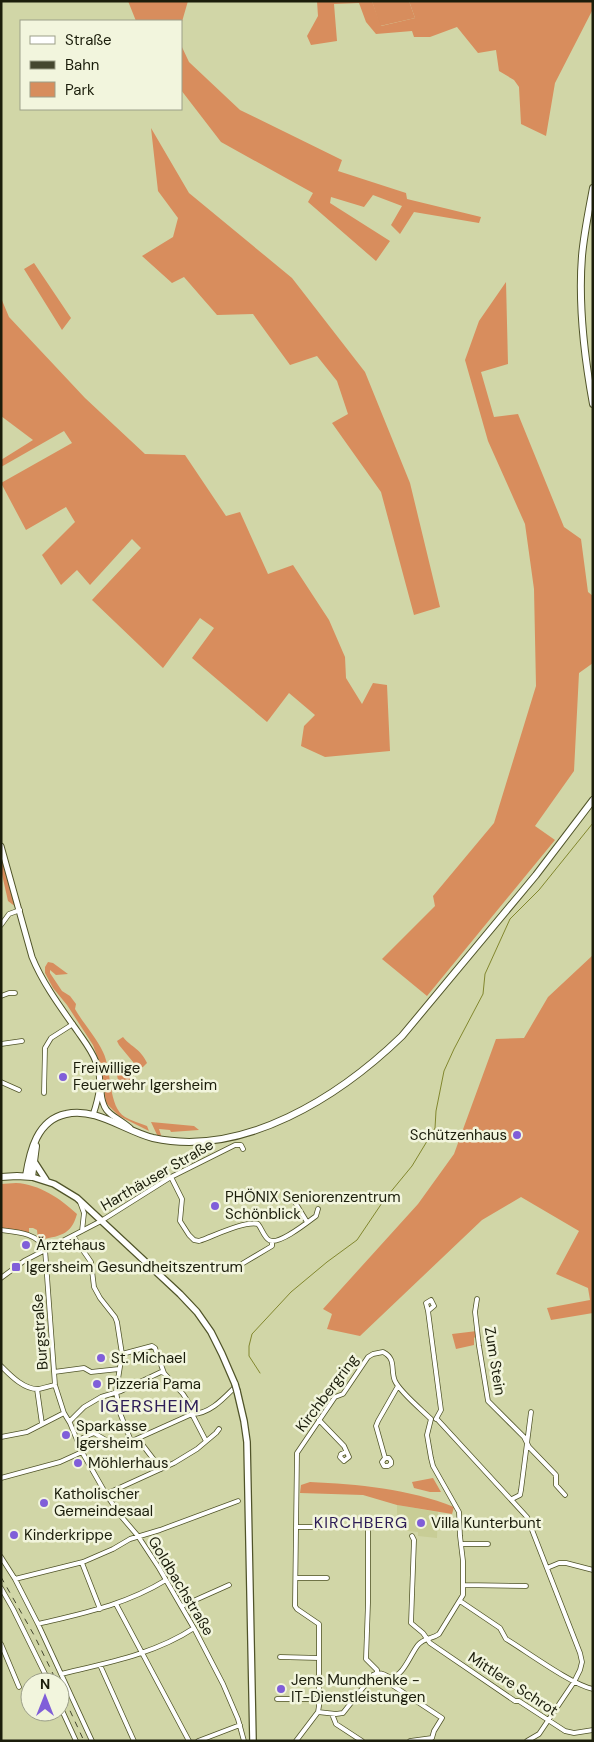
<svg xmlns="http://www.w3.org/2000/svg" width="594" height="1742" viewBox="0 0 594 1742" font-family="'DM Sans',sans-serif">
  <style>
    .built { fill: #c8cd96 }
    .green { fill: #d78d5d }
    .forest { fill: #d88d5d }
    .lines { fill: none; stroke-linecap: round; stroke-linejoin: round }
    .stream { stroke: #82872e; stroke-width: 1 }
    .minor-casing { stroke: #505429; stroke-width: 5.5 }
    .tertiary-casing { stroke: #505429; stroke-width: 7 }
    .secondary-casing { stroke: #505429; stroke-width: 8 }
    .primary-casing { stroke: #505429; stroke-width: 8 }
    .minor { stroke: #fff; stroke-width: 4 }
    .tertiary { stroke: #fff; stroke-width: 5 }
    .secondary { stroke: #fff; stroke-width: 5.5 }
    .primary { stroke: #fff; stroke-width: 6 }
    .rail { stroke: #45472f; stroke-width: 1; stroke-dasharray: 6 6; stroke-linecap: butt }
    .secondary-bridge-casing { stroke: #505429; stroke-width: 8; stroke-linecap: butt }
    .secondary-bridge { stroke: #fff; stroke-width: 5.5 }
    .poi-dot { fill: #805ed9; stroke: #f2f5dd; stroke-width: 2 }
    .labels { text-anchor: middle; stroke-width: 5; stroke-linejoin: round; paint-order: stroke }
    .poi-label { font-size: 15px; fill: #1b1d0b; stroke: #f2f5dd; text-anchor: start }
    .street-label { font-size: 15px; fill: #1b1d0b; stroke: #f2f5dd }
    .neighbourhood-label { font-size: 16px; letter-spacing: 1px; fill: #2e1d57; stroke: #f2f5dd }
    .quarter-label { font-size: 18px; letter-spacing: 1px; fill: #2e1d57; stroke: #f2f5dd }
  </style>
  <rect width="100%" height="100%" fill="#d1d6a7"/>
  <!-- built -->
  <path class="built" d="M397,1505L438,1512L437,1538L418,1536V1532L397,1530Z"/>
  <!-- green -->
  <path class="green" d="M372,1H409L415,18L380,26Z
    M34,263L71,318L62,330L24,269Z
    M1,846L20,910L8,901L1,870Z
    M48,962L53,963L68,974L56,975L50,970V973L62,991L70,996L76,1004L75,1009C83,1023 96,1037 103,1052C112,1070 108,1107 125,1117C132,1121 140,1123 147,1126L149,1131L119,1116L106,1103L101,1067L93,1045L67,1005L53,988L45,973V967Z
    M123,1037C132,1048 140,1048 147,1063L143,1067L138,1068L119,1045L117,1041Z
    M122,1069L129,1071L135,1081L125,1086L118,1080L117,1075Z
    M151,1122L194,1126L199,1130L171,1132L170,1130L159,1129L161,1135L159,1139Z
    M16,1183C39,1184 61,1199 77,1214C71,1236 59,1236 38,1240L37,1230L33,1228H29V1235L1,1228V1184Z
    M477,1331L476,1336L474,1338V1345L456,1349L452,1334Z
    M433,1478L441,1492H430L414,1488L412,1482Z
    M310,1482C357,1484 410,1489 454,1507L452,1514L397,1505L363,1495L300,1493L301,1485Z"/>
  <!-- forest -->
  <path class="forest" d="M128,1H188L181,25V21H136Z
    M317,1H372L381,26L415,18L409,1H593V9L555,83L546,136L521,124L519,87L514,80L499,71L496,50L478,53L457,27L430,37H414L412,31L376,34L366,22L359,3L334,4L337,41L311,45L307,36L318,16Z
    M181,45L189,62L240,110L342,160L338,171L406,193L407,199L481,217L479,223L414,212L400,234L391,225L402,206L373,195L364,207L331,197L330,203L390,241L376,261L308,202L313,193L221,142L181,90Z
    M151,128L189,193L292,278L365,372L410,483L440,607L414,615L381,492L332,423L348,414L337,381L317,356L290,365L253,314L217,315L184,277L172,283L142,256L173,237L178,218L158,191Z
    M506,282L508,364L481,372L494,417L518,414L564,527L581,539L588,592L593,596V663L579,673L574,771L535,826L555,840L427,996L382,959L435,906L433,896L494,823L536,686L534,589L525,524L488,441L465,360L479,321Z
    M1,298L9,317L85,398L145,454L185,455L226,516L240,512L268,574L293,565L329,620L345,657L346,678L362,704L373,683L387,685L390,751L325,757L301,746L304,726L315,715L289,693L267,722L192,658L214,628L200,618L163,668L92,600L141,548L132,539L90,585L77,570L61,585L42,555L75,522L66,507L26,530L1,483L72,443L64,431L1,467V460L33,440L1,416Z
    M593,955V1313L551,1320L547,1308L590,1300L588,1288L556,1274L579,1231L521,1197L482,1220L360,1336L327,1329L332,1314L323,1309L418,1204L454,1154L496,1039L524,1038L548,997Z"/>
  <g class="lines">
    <!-- stream -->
    <path class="stream" d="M260,1373L249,1356V1346L252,1334L291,1292L327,1262L357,1240L384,1200L412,1166L435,1128L436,1111L444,1071L454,1049L483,994L485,974L510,919L539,890L593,823"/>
    <!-- minor casing -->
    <g class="minor-casing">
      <path id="minor" d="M1,925L9,914L20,910
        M1,996L9,993H15
        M1,1044L22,1041
        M1,1082L19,1090
        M44,1093L45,1048L51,1038L73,1024
        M171,1177L182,1199L180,1221L189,1235L194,1240L199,1241C214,1236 243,1221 258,1224C262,1229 264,1237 269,1240C278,1246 308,1222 316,1216L318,1209
        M290,1194L307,1222
        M80,1202L84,1213L82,1231
        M1,1230C18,1232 37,1233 45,1249L55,1385L64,1413L70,1423L82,1452L106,1494L120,1515L138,1536L159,1568L195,1630L223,1684L238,1719L244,1741
        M73,1236L91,1262L94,1287L100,1298L115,1317L117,1322L122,1354L116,1392L120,1413L131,1441
        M235,1268L272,1246V1242
        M1,1278L24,1261L101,1221L171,1177L235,1145H241L243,1149
        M477,1299L475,1312L479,1346L488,1401L524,1437L529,1447L556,1475V1485L565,1495
        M428,1311L426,1303L431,1300L434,1306L428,1311L441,1410L436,1419
        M122,1354L152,1346L155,1348L164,1373L183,1394L190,1405L192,1414L206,1441
        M1,1366C10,1375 24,1390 39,1389C44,1388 49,1386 55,1385
        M54,1372L84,1368L91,1372L119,1369
        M37,1389L42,1424
        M437,1419L527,1517L580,1653L582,1662L580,1670L574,1682L539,1734L527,1741
        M319,1420L344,1446L349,1457L344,1461L340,1457L341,1454L346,1452
        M70,1421L84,1407L101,1397L121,1391L161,1372L164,1373
        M1,1437L27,1432L64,1413
        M138,1439L161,1469
        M78,1440L94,1433L111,1443L123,1445L192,1414C210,1414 224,1398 236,1386
        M385,1458L382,1462L384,1466H388L391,1464V1461L389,1458H385L376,1426L378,1421L398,1386
        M1,1478L60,1462L82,1452
        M106,1494L174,1463L197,1449L216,1433L219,1429
        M512,1499L520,1495L521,1490L531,1412
        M377,1526H368V1603L366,1659L377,1670V1673
        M296,1527H328V1519
        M412,1536L414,1540L411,1623L423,1633L430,1643L515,1701H519L565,1731L574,1733L593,1730
        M462,1544H488
        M1,1557L15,1579L38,1624L92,1741
        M82,1563L100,1609
        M547,1568L559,1563H566L593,1570
        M296,1578H327
        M15,1579L83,1562L113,1549L130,1539L160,1530L238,1501
        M463,1585L526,1586
        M1,1588L13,1609L49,1682
        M460,1601L500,1628L506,1639C526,1651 572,1685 593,1689
        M116,1604L189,1741
        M182,1606L229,1585
        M38,1624C84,1613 125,1605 166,1580
        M1,1644L19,1687
        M280,1657L319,1658
        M100,1665L134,1741
        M61,1674C106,1663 155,1654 194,1628
        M391,1678L392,1685L442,1718L434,1731L432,1738L410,1741
        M277,1699H319
        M60,1706L76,1741
        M332,1714L336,1724L362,1741
        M198,1741L240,1725
        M296,1741L318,1712L319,1706V1624L297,1609L295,1606L297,1453L335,1397L343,1394L368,1357L373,1354L383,1352C397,1359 390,1370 395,1381C400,1392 422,1410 431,1419L427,1435L431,1458L433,1466L459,1512L460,1536L463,1561V1595L439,1634C432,1639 424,1638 418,1645C410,1655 404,1675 391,1678C385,1675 380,1671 373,1675L343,1713L336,1714L318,1712"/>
    </g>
    <!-- tertiary casing -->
    <g class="tertiary-casing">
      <path id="tertiary" d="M1,846L32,957C43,984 61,1008 78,1032C85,1042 92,1051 96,1062C103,1080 99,1097 93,1115
        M101,1092C103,1116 114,1114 130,1128"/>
    </g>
    <!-- secondary casing -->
    <g class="secondary-casing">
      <path id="secondary" d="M35,1163L46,1180
        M32,1177L54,1184L77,1198L180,1294L197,1312L211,1332L222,1354L235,1384
        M237,1391L244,1421L247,1442L253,1741"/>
    </g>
    <!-- primary casing -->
    <g class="primary-casing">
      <path id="primary" d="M593,188C589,210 584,233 582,256C578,306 584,355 593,404
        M26,1176C30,1151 37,1120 66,1114C96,1107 125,1131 153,1138C244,1158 340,1096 402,1036L536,875L593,800
        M1,1177L17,1176L32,1177L36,1146"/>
    </g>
    <!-- minor -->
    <use href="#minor" class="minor"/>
    <!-- tertiary -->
    <use href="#tertiary" class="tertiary"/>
    <!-- secondary -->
    <use href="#secondary" class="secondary"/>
    <!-- primary -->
    <use href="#primary" class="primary"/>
    <!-- rail -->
    <path class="rail" d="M1,1577L34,1635L57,1682
      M60,1689L84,1741"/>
    <!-- secondary-bridge casing -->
    <g class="secondary-bridge-casing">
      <path id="secondary-bridge" d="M235,1384L237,1391"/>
    </g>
    <!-- secondary-bridge -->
    <use href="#secondary-bridge" class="secondary-bridge"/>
  </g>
  <!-- markers -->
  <g class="poi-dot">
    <circle cx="63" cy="1077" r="5"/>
    <circle cx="517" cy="1135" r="5"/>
    <circle cx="215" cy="1206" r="5"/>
    <circle cx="26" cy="1245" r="5"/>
    <rect x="11" y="1262" width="10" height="10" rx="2.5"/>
    <circle cx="101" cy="1358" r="5"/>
    <circle cx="97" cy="1384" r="5"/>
    <circle cx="66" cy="1435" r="5"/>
    <circle cx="78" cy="1463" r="5"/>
    <circle cx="44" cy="1503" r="5"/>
    <circle cx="421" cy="1523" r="5"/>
    <circle cx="14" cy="1535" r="5"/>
    <circle cx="281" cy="1689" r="5"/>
  </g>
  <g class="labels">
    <!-- poi labels -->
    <g class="poi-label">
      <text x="73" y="1073">Freiwillige<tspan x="73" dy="17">Feuerwehr Igersheim</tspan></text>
      <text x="507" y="1140" text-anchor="end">Schützenhaus</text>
      <text x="225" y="1202">PHÖNIX Seniorenzentrum<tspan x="225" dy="17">Schönblick</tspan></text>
      <text x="36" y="1250">Ärztehaus</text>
      <text x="26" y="1272">Igersheim Gesundheitszentrum</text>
      <text x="111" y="1363">St. Michael</text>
      <text x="107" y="1389">Pizzeria Pama</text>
      <text x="76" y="1431">Sparkasse<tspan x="76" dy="17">Igersheim</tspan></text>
      <text x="88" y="1468">Möhlerhaus</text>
      <text x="54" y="1499">Katholischer<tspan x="54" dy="17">Gemeindesaal</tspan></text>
      <text x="431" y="1528">Villa Kunterbunt</text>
      <text x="24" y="1540">Kinderkrippe</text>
      <text x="291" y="1685">Jens Mundhenke -<tspan x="291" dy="17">IT-Dienstleistungen</tspan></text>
    </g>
    <!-- street labels -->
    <g class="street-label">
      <text transform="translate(157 1175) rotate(-30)" y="5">Harthäuser Straße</text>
      <text transform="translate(40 1332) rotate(-94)" y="5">Burgstraße</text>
      <text transform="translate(495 1361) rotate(81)" y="5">Zum Stein</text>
      <text transform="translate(327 1393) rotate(-53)" y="5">Kirchbergring</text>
      <text transform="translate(181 1586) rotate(59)" y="5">Goldbachstraße</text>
      <text transform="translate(513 1684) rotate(33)" y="5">Mittlere Schrot</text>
    </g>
    <!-- neighbourhood labels -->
    <g class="neighbourhood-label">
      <text x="361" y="1528">KIRCHBERG</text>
    </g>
    <!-- quarter labels -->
    <g class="quarter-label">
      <text x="150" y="1412">IGERSHEIM</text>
    </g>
  </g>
  <!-- border -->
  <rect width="594" height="1742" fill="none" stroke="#1b1d0b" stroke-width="5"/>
  <!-- legend -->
  <rect x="20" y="20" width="162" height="90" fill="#f2f5dd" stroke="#9c9f89"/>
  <rect x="30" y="36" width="25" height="8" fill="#ffffff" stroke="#9c9f89"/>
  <text x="65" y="45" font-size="15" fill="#1b1d0b">Straße</text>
  <rect x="30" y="61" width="25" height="8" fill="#45472f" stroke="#9c9f89"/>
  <text x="65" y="70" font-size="15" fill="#1b1d0b">Bahn</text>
  <rect x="30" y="82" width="25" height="15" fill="#d78d5d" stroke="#9c9f89"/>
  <text x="65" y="95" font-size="15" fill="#1b1d0b">Park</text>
  <!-- north arrow -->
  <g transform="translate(45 1697)"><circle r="24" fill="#f2f5dd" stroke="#9c9f89"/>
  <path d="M0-4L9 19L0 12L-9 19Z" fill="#805ed9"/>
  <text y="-8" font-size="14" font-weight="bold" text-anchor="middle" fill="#1b1d0b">N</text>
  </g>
</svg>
